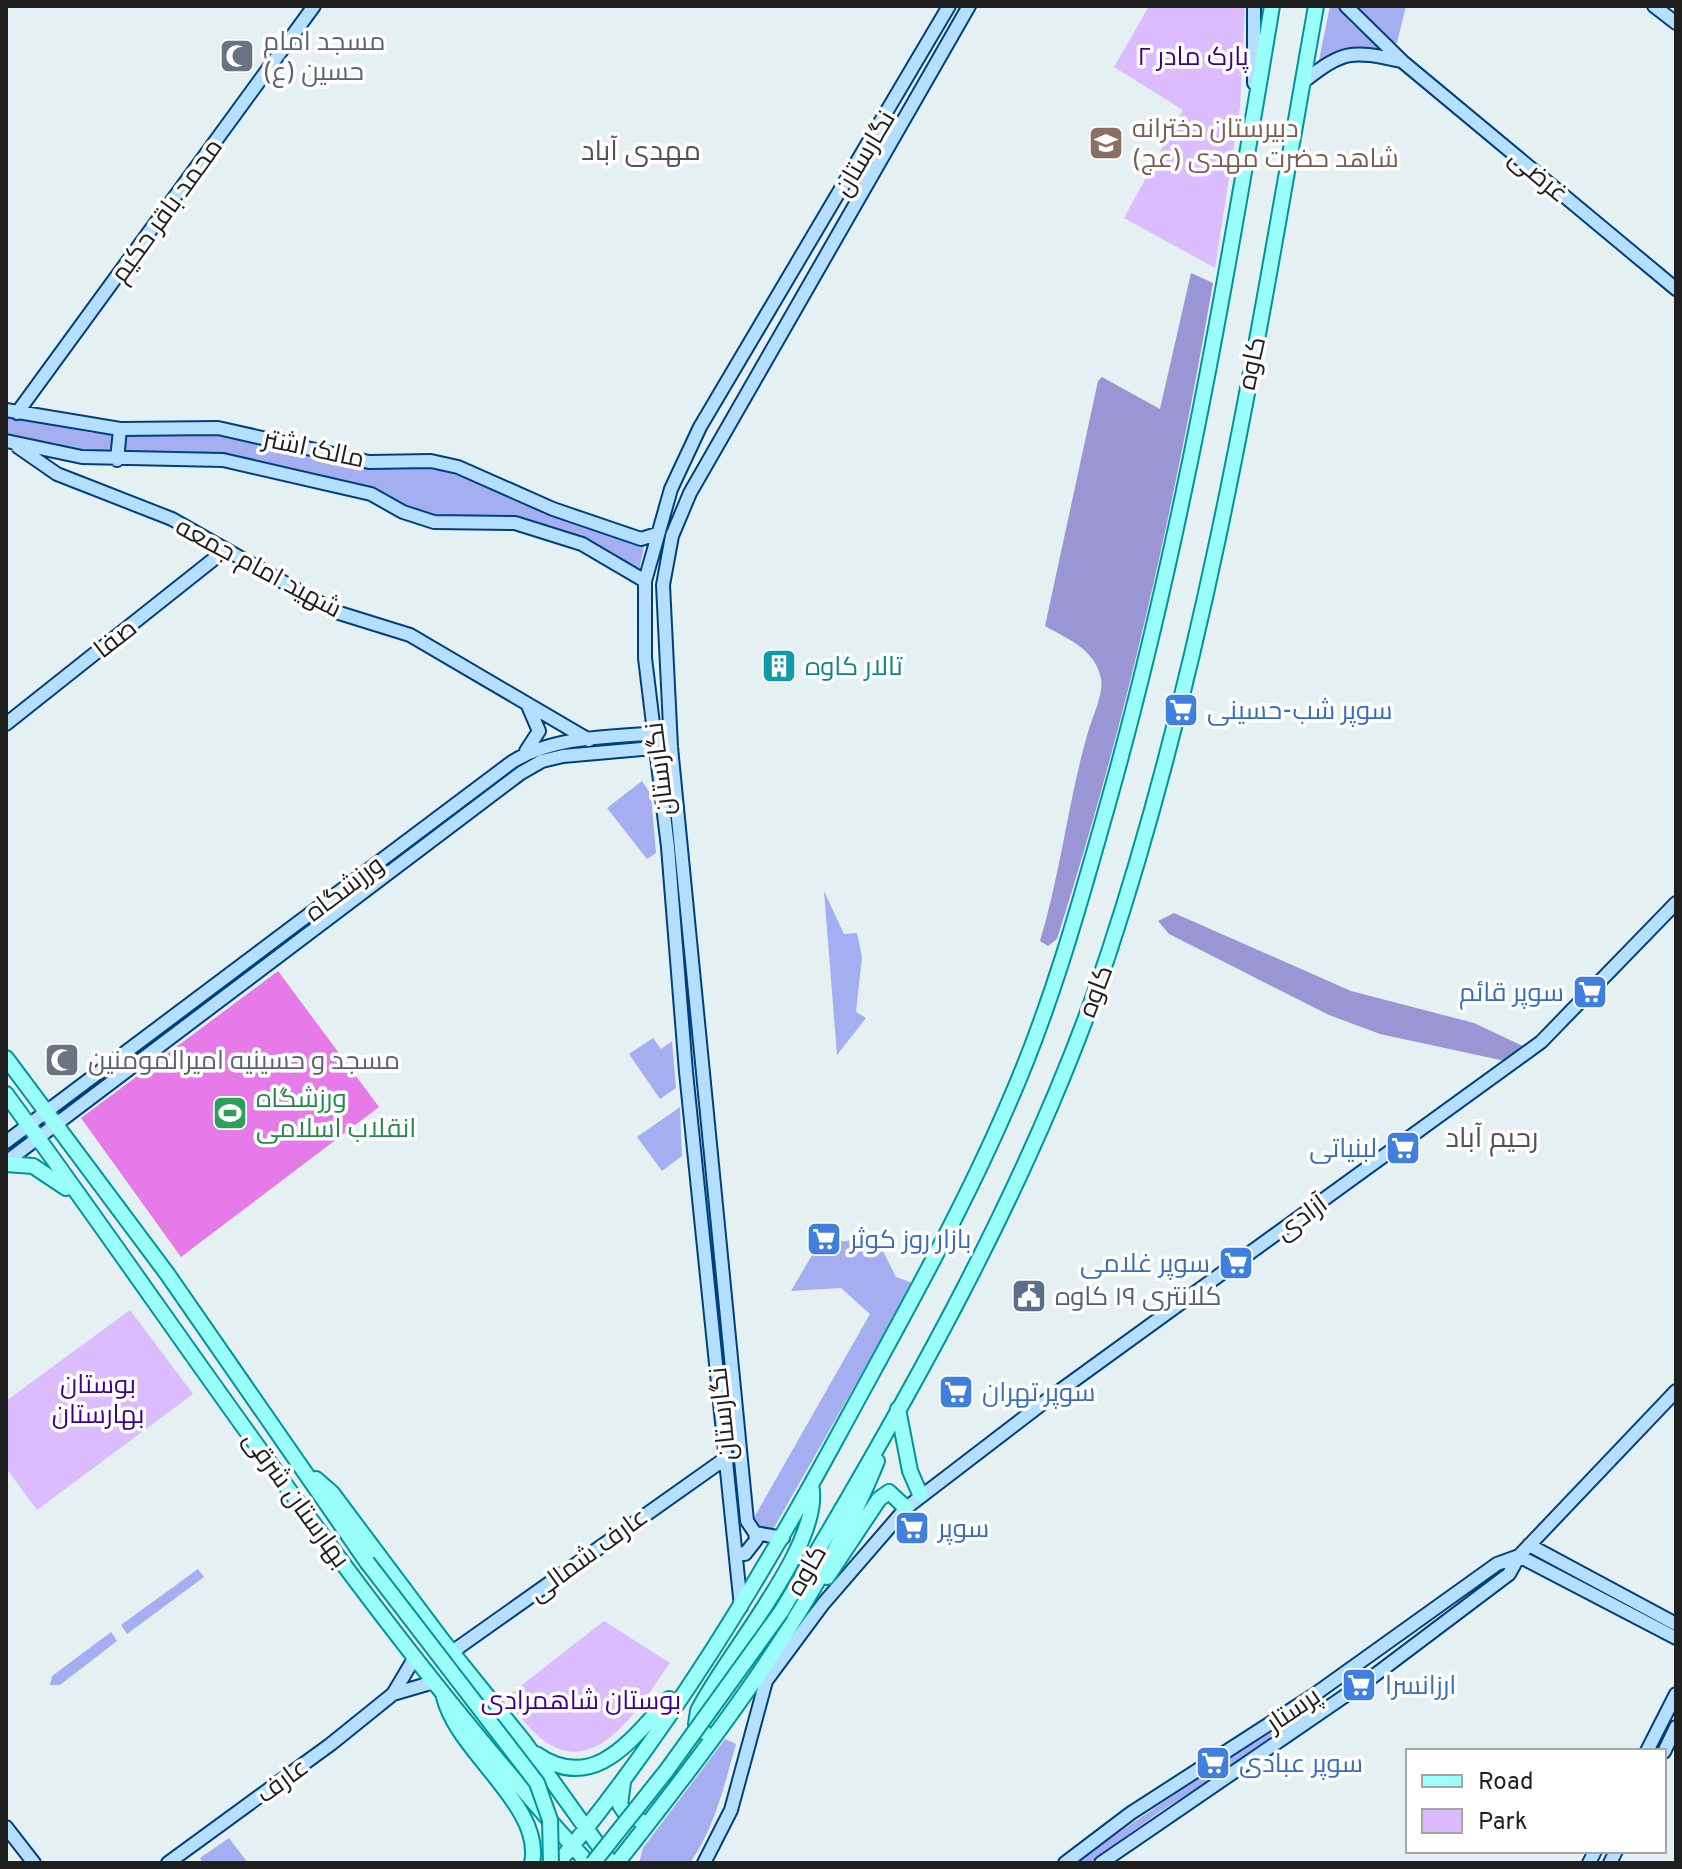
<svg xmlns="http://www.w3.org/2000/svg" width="1682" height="1869" viewBox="0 0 1682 1869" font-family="Overpass,Cairo,sans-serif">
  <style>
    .grass { fill: #a5aef0 }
    .forest { fill: #9a95d4 }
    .park { fill: #dbbdff }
    .pitch { fill: #e67ae8 }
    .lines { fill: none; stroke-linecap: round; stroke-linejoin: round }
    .secondary-casing { stroke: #00407c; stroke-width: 16 }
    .primary-casing { stroke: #00949a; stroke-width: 18 }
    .secondary { stroke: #b4dfff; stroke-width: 12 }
    .primary { stroke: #9bfff9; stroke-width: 14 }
    .primary-bridge-casing { stroke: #00949a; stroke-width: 18; stroke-linecap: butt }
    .primary-bridge { stroke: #9bfff9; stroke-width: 14 }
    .labels { text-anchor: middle; stroke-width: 7; stroke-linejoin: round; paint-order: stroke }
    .worship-label { font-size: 26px; fill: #5b616d; stroke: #fff; text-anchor: start }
    .park-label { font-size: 26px; fill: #3f0089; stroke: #fff }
    .education-label { font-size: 26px; fill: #785e54; stroke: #fff; text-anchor: start }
    .street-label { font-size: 26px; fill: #1f1f1f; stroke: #fff }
    .culture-label { font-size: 26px; fill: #0d838f; stroke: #fff; text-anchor: start }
    .shop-label { font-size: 26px; fill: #366cbe; stroke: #fff; text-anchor: start }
    .leisure-label { font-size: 26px; fill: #27864d; stroke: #fff; text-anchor: start }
    .service-label { font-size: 26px; fill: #4e5e75; stroke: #fff; text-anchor: start }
    .neighbourhood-label { font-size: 28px; fill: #525252; stroke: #fff }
  </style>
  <rect width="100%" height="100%" fill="#e4f0f1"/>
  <!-- grass -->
  <path class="grass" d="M1330,6H1338L1351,23L1387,54C1356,51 1345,46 1318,65Z
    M1354,6H1406L1397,43L1389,42Z
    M6,416L92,433L219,434L374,468L404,466L455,472L644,547L639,571L564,532L516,515L432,516L279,468L78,452L6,436Z
    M642,781L651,795L656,853L647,859L607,808Z
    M824,891L844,934L857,933L862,957L856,1012L866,1018L837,1055Z
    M653,1038L661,1049L672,1041L676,1088L660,1099L629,1054Z
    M680,1107L682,1156L662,1171L637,1137Z
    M858,1240L860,1248L882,1249L896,1277L913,1283L775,1526L770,1531L755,1527L752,1521L870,1314L841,1288L791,1291L819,1243Z
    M198,1569L204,1577L127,1634L121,1625Z
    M111,1632L117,1641L60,1685H50L52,1676Z
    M1269,1730L1272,1735L1264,1745L1158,1813L1089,1863H1074Z
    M725,1739L736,1744C724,1786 715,1827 690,1863H639L643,1848Z
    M229,1838L248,1863H203L200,1858Z"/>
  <!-- forest -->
  <path class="forest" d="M1191,273L1213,283C1175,505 1126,723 1057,939L1048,946L1040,941C1061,872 1068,801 1088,732C1092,718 1104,693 1101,679C1096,650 1068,639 1045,626L1098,381L1102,377L1160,409Z
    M1174,913L1351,991L1474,1023L1527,1048L1505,1061L1380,1034L1329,1015L1169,934L1158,921Z"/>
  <!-- park -->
  <path class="park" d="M1149,6H1245L1240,108L1215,268L1124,218L1183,110L1114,67Z
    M130,1310L193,1394L37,1510L6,1468V1401Z
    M604,1621L670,1663C643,1700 599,1782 543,1740C528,1729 517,1712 505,1698Z"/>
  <!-- pitch -->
  <path class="pitch" d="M278,971L379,1107L181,1257L81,1118Z"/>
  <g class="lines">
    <!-- secondary casing -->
    <g class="secondary-casing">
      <path id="secondary" d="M1254,6V83
        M1346,6L1403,62L1676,289
        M1654,6L1676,23
        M1303,82C1344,50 1351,50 1401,61
        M6,410L120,429L218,428L369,462L431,461L458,467L553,509L641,539L657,534
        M17,413L314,6
        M6,441L82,457L223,460L371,494L403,512L434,522L515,523L582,544L645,581
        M18,447L57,474L172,519L336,612L410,635L589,740
        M117,460L120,429
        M6,724L224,551
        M526,751L539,731L529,708
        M6,1142L512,762C554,736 610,737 659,733
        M6,1162L521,773L542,761L563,756L664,747
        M783,1538L755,1533L747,1521L671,747L663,585L672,536L690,493L969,6
        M1529,1545L1676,1624
        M736,1553L745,1554L756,1540L755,1533
        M1519,1556L1676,1638
        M741,1607L686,1072L668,847L645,658V581L671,489L700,427L949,6
        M452,1652L726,1458
        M393,1694L415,1657
        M1647,1751L1676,1694
        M1664,1752L1676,1727
        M6,1827L34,1863
        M168,1863L331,1744L393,1694L434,1682
        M704,1863L731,1810L766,1681L823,1604L906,1508L1047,1400L1541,1042L1676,903
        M1065,1863L1131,1813L1314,1695L1497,1564L1519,1556
        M1101,1863L1371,1678L1509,1574L1519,1556L1676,1391
        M1589,1863L1595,1851
        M1610,1863L1616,1851"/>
    </g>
    <!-- primary casing -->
    <g class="primary-casing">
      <path id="primary" d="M6,1058L168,1275L367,1562
        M6,1094C196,1353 370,1626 588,1863
        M6,1164L33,1166L66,1188
        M898,1409L910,1471L920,1494
        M316,1479L332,1493L442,1640L525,1743L611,1863
        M827,1577L879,1499L889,1492L906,1508
        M781,1612C903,1409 1035,1178 1109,952C1210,646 1260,323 1316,6
        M444,1697C457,1752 544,1806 532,1863
        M704,1732L696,1724L698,1711C724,1657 825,1542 811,1485
        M536,1754C595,1795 633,1737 669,1699
        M623,1782L620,1805L626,1814L641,1821
        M558,1863C668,1731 759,1582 840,1432C898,1325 959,1218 1007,1107C1051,1008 1080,903 1109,800C1182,540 1228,272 1272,6
        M617,1863C712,1743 820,1603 877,1461"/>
    </g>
    <!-- secondary -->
    <use href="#secondary" class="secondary"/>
    <!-- primary -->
    <use href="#primary" class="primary"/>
    <!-- primary-bridge casing -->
    <g class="primary-bridge-casing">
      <path id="primary-bridge" d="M367,1562L537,1783L550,1820L551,1863
        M593,1863L667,1770L781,1612"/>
    </g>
    <!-- primary-bridge -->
    <use href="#primary-bridge" class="primary-bridge"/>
  </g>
  <!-- icons -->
  <defs>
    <g id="mosque-square" transform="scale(1.8)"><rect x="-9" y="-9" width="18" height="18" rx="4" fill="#6b7280" stroke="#fff"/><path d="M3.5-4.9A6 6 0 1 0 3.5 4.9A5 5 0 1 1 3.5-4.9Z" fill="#fff"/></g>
    <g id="school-square" transform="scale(1.8)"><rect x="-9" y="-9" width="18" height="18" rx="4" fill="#8d6e63" stroke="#fff"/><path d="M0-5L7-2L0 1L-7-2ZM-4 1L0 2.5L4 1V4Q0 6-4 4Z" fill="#fff"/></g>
    <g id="building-square" transform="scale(1.8)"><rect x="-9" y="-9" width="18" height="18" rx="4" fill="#0f9aa8" stroke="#fff"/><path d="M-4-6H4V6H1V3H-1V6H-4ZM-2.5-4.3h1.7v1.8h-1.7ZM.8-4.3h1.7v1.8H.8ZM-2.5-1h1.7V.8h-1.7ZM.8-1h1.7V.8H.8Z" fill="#fff"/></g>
    <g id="supermarket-square" transform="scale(1.8)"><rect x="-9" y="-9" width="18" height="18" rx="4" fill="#3f7fe0" stroke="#fff"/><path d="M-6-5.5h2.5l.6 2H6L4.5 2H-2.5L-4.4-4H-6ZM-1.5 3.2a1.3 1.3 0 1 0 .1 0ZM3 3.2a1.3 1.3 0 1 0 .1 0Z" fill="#fff"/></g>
    <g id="stadium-square" transform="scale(1.8)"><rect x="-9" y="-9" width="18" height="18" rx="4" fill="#2e9e5b" stroke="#fff"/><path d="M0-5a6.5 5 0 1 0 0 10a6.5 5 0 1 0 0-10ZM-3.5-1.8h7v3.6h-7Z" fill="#fff"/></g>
    <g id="civic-square" transform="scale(1.8)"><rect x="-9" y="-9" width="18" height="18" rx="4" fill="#5c6f8a" stroke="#fff"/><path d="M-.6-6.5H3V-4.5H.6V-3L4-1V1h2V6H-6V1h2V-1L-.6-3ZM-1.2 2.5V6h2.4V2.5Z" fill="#fff"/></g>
  </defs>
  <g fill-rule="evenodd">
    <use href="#mosque-square" x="237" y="56"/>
    <use href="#school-square" x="1106" y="143"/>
    <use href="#building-square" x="779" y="666"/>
    <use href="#supermarket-square" x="1181" y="710"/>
    <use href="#supermarket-square" x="1590" y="992"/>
    <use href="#mosque-square" x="62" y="1060"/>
    <use href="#stadium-square" x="230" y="1113"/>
    <use href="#supermarket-square" x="1403" y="1148"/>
    <use href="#supermarket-square" x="824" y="1239"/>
    <use href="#supermarket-square" x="1236" y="1263"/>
    <use href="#civic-square" x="1029" y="1296"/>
    <use href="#supermarket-square" x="956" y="1392"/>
    <use href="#supermarket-square" x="912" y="1528"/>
    <use href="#supermarket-square" x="1359" y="1685"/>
    <use href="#supermarket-square" x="1213" y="1763"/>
  </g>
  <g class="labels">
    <!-- worship labels -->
    <g class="worship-label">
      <text x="263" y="50">مسجد امام<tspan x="263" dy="30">حسین (ع)</tspan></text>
      <text x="88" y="1069">مسجد و حسینیه امیرالمومنین</text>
    </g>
    <!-- park labels -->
    <g class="park-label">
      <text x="1193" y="65">پارک مادر ۲</text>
      <text x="98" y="1393">بوستان<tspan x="98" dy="30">بهارستان</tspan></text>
      <text x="581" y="1709">بوستان شاهمرادی</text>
    </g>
    <!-- education labels -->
    <g class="education-label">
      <text x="1132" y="137">دبیرستان دخترانه<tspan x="1132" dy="30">شاهد حضرت مهدی (عج)</tspan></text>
    </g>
    <!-- street labels -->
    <g class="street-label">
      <text transform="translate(864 153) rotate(-59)" y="9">نگارستان</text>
      <text transform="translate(1539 175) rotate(40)" y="9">غرضی</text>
      <text transform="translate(166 210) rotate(-54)" y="9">محمد باقر حکیم</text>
      <text transform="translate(1251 363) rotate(-78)" y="9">کاوه</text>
      <text transform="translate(314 448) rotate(12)" y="9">مالک اشتر</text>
      <text transform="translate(259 567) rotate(28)" y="9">شهید امام جمعه</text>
      <text transform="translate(115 638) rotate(-38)" y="9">صفا</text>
      <text transform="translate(659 769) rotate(-97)" y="9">نگارستان</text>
      <text transform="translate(344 888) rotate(-37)" y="9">ورزشگاه</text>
      <text transform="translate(1095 991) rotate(-69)" y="9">کاوه</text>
      <text transform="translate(1301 1217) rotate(-36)" y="9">آزادی</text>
      <text transform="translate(722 1414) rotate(-96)" y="9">نگارستان</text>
      <text transform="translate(297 1499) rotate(54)" y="9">بهارستان شرقی</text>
      <text transform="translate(588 1554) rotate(-36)" y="9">عارف شمالی</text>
      <text transform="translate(806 1570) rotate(-60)" y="9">کاوه</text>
      <text transform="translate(1293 1709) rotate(-34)" y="9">پرستار</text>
      <text transform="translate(282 1780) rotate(-36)" y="9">عارف</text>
    </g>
    <!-- culture labels -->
    <g class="culture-label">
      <text x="805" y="675">تالار کاوه</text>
    </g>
    <!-- shop labels -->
    <g class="shop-label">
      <text x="1207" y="719">سوپر شب-حسینی</text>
      <text x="1564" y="1001" text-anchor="end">سوپر قائم</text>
      <text x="1377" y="1157" text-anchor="end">لبنیاتی</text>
      <text x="850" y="1248">بازار روز کوثر</text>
      <text x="1210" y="1272" text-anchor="end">سوپر غلامی</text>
      <text x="982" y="1401">سوپر تهران</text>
      <text x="938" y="1537">سوپر</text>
      <text x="1385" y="1694">ارزانسرا</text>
      <text x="1239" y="1772">سوپر عبادی</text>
    </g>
    <!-- leisure labels -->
    <g class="leisure-label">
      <text x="256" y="1107">ورزشگاه<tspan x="256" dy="30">انقلاب اسلامی</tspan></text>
    </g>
    <!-- service labels -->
    <g class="service-label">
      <text x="1055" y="1305">کلانتری ۱۹ کاوه</text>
    </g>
    <!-- neighbourhood labels -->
    <g class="neighbourhood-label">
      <text x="641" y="160">مهدی آباد</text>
      <text x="1492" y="1147">رحیم آباد</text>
    </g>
  </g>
  <!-- border -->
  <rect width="1682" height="1869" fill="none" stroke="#1f1f1f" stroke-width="16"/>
  <!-- legend -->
  <rect x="1406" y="1749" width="260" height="104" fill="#ffffff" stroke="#a5a5a5" stroke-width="2"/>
  <rect x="1422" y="1775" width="40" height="12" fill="#9bfff9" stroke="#a5a5a5" stroke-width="2"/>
  <text x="1478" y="1789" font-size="24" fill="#1f1f1f">Road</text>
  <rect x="1422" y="1809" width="40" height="24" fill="#dbbdff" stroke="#a5a5a5" stroke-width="2"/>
  <text x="1478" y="1829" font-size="24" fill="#1f1f1f">Park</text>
</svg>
